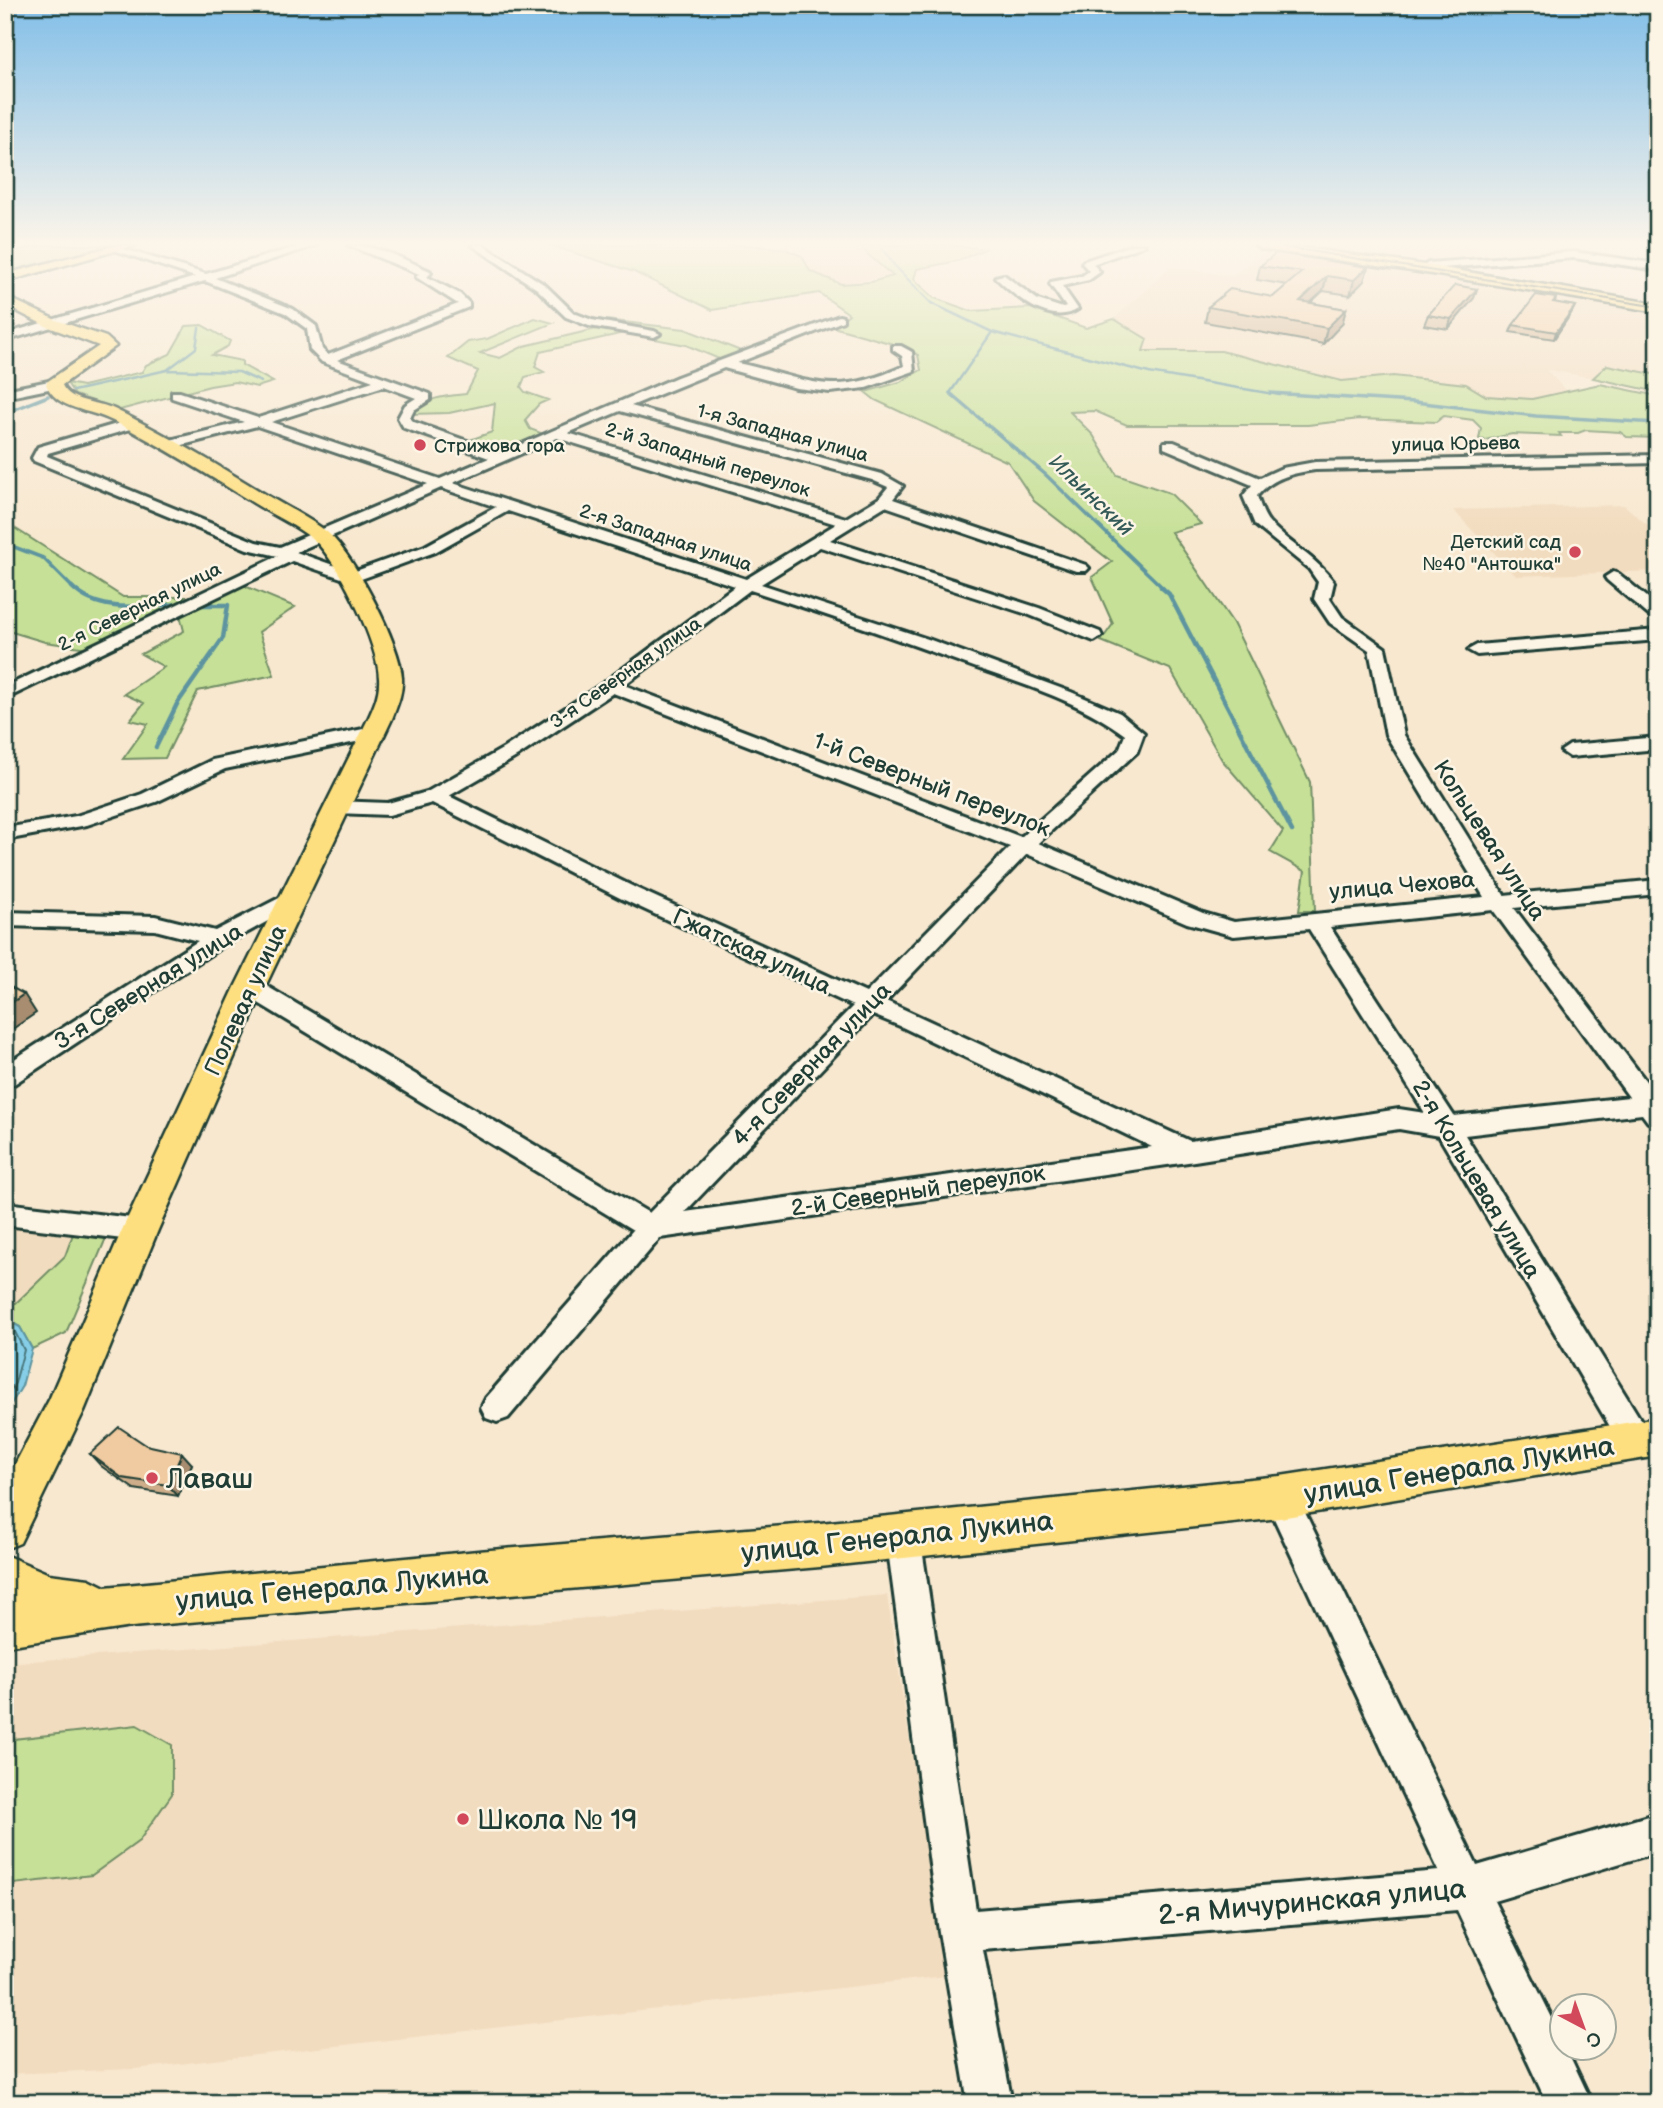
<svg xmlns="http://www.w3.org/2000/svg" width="1663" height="2108" viewBox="0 0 1663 2108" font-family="'Balsamiq Sans',sans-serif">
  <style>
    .built { fill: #f2dcbf }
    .green { fill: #c6e097; stroke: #728e66; stroke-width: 2 }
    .water { fill: #86cee7; stroke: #5d949f; stroke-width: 2 }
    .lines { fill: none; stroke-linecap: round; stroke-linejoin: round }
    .shore { stroke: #48777c; stroke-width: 2 }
    .stream-far2 { stroke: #5d949f; stroke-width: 2.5 }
    .stream-far1 { stroke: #5d949f; stroke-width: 3.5 }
    .stream { stroke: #5d949f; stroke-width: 4.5 }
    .minor-casing { stroke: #1f3d34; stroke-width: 6 }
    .major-casing { stroke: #1f3d34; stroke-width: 5 }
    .minor { fill: #fcf5e5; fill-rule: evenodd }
    .major { fill: #fedf80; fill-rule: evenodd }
    .tram { stroke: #1f3d34; stroke-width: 2 }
    .wall { fill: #ceae8a; stroke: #1f3d34; stroke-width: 2 }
    .shaded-wall { fill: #a88d70; stroke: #1f3d34; stroke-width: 2 }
    .building { fill: #f0caa0; stroke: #1f3d34; stroke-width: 2 }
    .poi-dot { fill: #d1495b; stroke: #fcf5e5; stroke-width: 2.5 }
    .labels { text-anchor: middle; stroke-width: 5; stroke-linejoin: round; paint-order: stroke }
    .far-street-label { font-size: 19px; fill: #1f3d34; stroke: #fcf5e5 }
    .far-poi-label { font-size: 19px; fill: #1f3d34; stroke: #fcf5e5; text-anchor: start }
    .far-water-label { font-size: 21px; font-style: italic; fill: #345a58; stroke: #fcf5e5 }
    .street-label { font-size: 23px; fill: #1f3d34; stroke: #fcf5e5 }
    .near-street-label { font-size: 28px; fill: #1f3d34; stroke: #fcf5e5 }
    .near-poi-label { font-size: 28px; fill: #1f3d34; stroke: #fcf5e5; text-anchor: start }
  </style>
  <rect width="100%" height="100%" fill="#f8e8d0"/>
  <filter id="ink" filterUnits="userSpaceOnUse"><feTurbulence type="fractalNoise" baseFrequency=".0143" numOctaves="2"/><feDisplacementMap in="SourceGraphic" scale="14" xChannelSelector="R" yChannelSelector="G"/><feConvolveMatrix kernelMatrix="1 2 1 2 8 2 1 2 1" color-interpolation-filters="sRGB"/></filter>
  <g filter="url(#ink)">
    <!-- built -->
    <path class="built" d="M749,245H861L866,253L893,276L841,284L810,271L802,256L785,249Z
      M1303,245H1482L1464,259L1418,262Z
      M1268,248L1436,273L1658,311V375L1607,365L1593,378L1547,370L1566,391L1532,399L1486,396L1465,384L1393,376L1342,381L1293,367L1142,351L1147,339L1114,319L1171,267L1233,276Z
      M1624,505L1658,534V571L1516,576L1453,510Z
      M5,1228L73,1234L65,1256L16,1303L5,1302Z
      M887,1595L946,1976L136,2069L5,2074V1663Z"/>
    <!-- green -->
    <path class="green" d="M43,245H117L5,274V253Z
      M549,245H749L785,249L802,256L810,271L841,284L871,282L893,276L866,253L861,245H949L985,249L957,261L917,269L914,279L934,298L971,311L1030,308L1086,328L1114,319L1147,339L1143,351H1221L1342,381L1393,376L1466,384L1486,396L1532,399L1600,384L1658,396V438L1627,437L1620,432L1586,430L1578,433H1559L1561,436L1512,434L1485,440L1479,439L1481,428L1473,420L1444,416L1436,422L1360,419L1308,425H1127L1095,411L1070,412L1093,435L1117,475L1170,493L1201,524L1171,532L1233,623L1310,782L1315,911H1299L1305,871L1270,852L1283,831L1222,760L1170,669L1101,641L1113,624L1092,577L1112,562L1034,501L1008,462L875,400L865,392L900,382L921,370L918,355L907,348L833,327L849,314L819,293L712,310L634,272Z
      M578,314L597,319L685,329L746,353L726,362L686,345L624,333L540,352L535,367L544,372L525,377L521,387L525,392L548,400L539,404L525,420L530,429L546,435L498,452L467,441L492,432L495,403L449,413L411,414C427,397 444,396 466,394L478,371L448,358L468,342L487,339L535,318L553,323L480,353L500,358L524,346L600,328L566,317Z
      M202,325L230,341L228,346L212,355L242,361V365L273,382L257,387L235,382L210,386L120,410L75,395L67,383L83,386L142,372L146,365L170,354L186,326Z
      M1607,365L1658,375V392L1593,378Z
      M5,522L123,597H190L95,649L45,642L5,630Z
      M240,584L295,607L259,632L274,675L198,691L165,758L123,759L148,724L130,720L144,703L124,694L164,667L141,654L184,631L180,615Z
      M73,1234L106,1238L66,1333L32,1349L20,1327L5,1319V1302L16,1303L65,1256Z
      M137,1725L172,1745V1794L139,1841L92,1875L5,1885V1740Z"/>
    <!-- water -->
    <path class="water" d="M5,1319L20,1327L32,1349L22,1386L5,1414Z"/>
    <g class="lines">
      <!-- shore -->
      <path class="shore" d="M5,1327L15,1332L24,1350L15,1383L5,1400"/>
      <!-- stream-far2 -->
      <path class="stream-far2" d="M880,245L894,265L931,303L992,332L950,393L953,395
        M992,332L1149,373L1280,395
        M167,370L239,372L261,382
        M73,391L167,370L196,348L199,328"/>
      <!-- stream-far1 -->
      <path class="stream-far1" d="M950,393L1046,475L1163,588
        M1270,393L1414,402L1536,416L1658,423
        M5,413L48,396
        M9,545L43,558L73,588"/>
      <!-- stream -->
      <path class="stream" d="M72,587C101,616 146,605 184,604
        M1161,587L1169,594L1292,831
        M156,747L177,704L223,638L228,605H195"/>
      <!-- minor casing -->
      <g class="minor-casing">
        <path id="minor" d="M303,245H317L215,278L293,309L316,326L322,349L328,355L458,304L416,277L419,274L348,245C377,245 403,259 430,271L431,273L427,277L460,294L469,303V307L337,360L430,394V400L414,410L410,418L414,422L501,453L677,377L839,316L843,317V321L737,363C808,378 830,400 904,366L902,356L893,350V346H901L912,352L914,371L866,388L830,392L796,388L724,368L631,406L882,474L903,486L893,499L1086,565L1089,568L1086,571H1076L885,506L830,540L1039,608L1100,632L1102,636L1094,641L1027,614L820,547L761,584L928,639L1071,692L1120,713L1144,733L1137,752L1038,843L1203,913L1234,922L1484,897L1386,735L1369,650L1330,623L1314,599L1318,582L1309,569L1255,525L1243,496L1252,485L1164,448V442H1174L1260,478L1282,468L1315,462L1658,455V463L1315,470C1292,473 1272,478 1257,496C1260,504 1263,515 1269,522C1289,544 1316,557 1334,582L1330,599L1342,617L1385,648L1404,735L1504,895L1658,880V894L1514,908L1658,1097V1125L1648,1122L1642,1114L1465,1135L1647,1430L1652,1441L1647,1452L1636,1456L1625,1452L1439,1136L1399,1129L1188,1162L660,1238L508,1418L497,1422L486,1418L481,1408L486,1398L633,1230L242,993L238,987L242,981L250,979L258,981L649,1213L853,1006L622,899L432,803L389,815L335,813L328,811L325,807L328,803L335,801L388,803L427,792L504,748L605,682L735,586L508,511L435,552L353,582L292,561L5,699V687L278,556L247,549L34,461L32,458L38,447L127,421H137V427L48,453L47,456L256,542L280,547L428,484L257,426L171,448L166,447V441L244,422L172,398V392H180L258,418L373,381L322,362L310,350L307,329L285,313L205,281L5,341V334L195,277L114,250V246L206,274ZM384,386L416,398L405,405L398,418L404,428L489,458L440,479L271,422ZM620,411L872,480L888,487L879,498L846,518L568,433ZM557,438L836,524L746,579L453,483ZM441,488L496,507L425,546L353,572L296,552ZM750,590C825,614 900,640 974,667C1025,685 1081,702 1125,735L1119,750L1021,837L624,685ZM613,693L1010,847L866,993L638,889L449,796L518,756ZM1027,854L1187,923L1234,936L1309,929L1425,1113L1399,1109L1190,1141L886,1001ZM1493,910L1629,1097L1454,1116L1330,927ZM873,1015L900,1026L1152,1147L685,1212Z
          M472,245H483L545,285L574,313L592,320L654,331L660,334L654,337L589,326L566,317L537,289Z
          M1132,245H1145L1093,264L1100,272L1089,280L1062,286L1078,309C1051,327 1014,296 995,277L1004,275L1038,300L1063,308L1066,307L1050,284L1051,282L1082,276L1089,271L1082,263L1084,261Z
          M1574,252L1658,264V270L1574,258L1428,269L1423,266L1428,263Z
          M54,380L58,381V387L5,398V390Z
          M1613,572L1619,574L1658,606V620L1652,618L1607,580L1605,577Z
          M1658,630V640L1477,655L1468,650L1477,645Z
          M373,727L380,729L382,733L380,737L225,769L156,802L87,825L5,840V828L76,816L142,794L212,760Z
          M1658,737V749L1570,757L1561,751L1570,745Z
          M293,891L301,893L304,898L301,903L226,944L14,1084L5,1086V1065L198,941L155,930L5,926V912L155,916L215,931Z
          M5,1203L140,1219L150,1222L154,1230L150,1238L140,1241L5,1225Z
          M1280,1481L1292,1486L1477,1866L1658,1813V1852L1494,1901L1562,2038V2048H1566L1592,2103H1547L1457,1910L983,1950L1012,2103H968L939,1932L886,1535L891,1523L903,1518L915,1523L920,1535L976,1910L1439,1871L1264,1497L1268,1486Z"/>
      </g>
      <!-- major casing -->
      <g class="major-casing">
        <path id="major" d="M118,245H136L5,282V274Z
          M1255,245H1283L1432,266L1658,304V312L1432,274L1261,249Z
          M5,296L56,320L106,337L116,346L62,385C70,403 98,401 114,409C166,434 214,463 263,493C284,506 308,517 327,532C353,553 401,645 402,678C403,693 397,706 392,719L265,987L158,1230L84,1411L20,1543L5,1549V1483L49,1400L122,1230L235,987L368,719C374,706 380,693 379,678C379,646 339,562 314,540C297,526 274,516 255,504C208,475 162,446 113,421C90,409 56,410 46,384L48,381L99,346L46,326L5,305Z
          M1658,1418V1456L1280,1518L820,1567L132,1627L5,1646V1601H8L5,1600V1555L49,1574L89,1579L105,1587L478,1551L820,1523L1280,1476Z"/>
      </g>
      <!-- minor -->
      <use href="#minor" class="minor"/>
      <!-- major -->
      <use href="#major" class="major"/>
      <!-- tram -->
      <path class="tram" d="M1272,245L1658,307"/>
    </g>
    <!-- wall -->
    <path class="wall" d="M1260,266L1368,267L1364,281L1350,295L1323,291L1310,303L1346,309L1342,324L1323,344L1205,322L1208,307L1273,297L1287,285L1257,280Z
      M1477,289L1474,298L1448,329L1424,325L1428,315Z
      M1556,298L1555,303L1575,306L1572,312L1554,339L1510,332L1513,325Z
      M146,1445L192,1464L178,1496L134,1489L101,1466L90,1454Z"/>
    <!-- shaded-wall -->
    <path class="shaded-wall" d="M1368,267L1364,281L1350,295L1354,280Z
      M1327,276L1323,291L1296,316L1300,301Z
      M1477,289L1474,298L1448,329L1451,319Z
      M1575,306L1572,312L1554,339L1556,332Z
      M1346,309L1342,324L1323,344L1327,328Z
      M24,994L36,1013L5,1034V1007Z
      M182,1453L192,1464L178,1496L168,1485Z"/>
    <!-- building -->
    <path class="building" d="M1276,253L1368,267L1354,280L1327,276L1300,301L1346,309L1327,328L1208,307L1230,289L1273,297L1302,272L1260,266Z
      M1455,285L1477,289L1451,319L1428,315Z
      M1536,295L1556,298L1553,302L1575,306L1556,332L1513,325Z
      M5,984L24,994L5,1007Z
      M119,1427L146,1445L182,1453L168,1485L122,1478L90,1454Z"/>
  </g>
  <!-- sky -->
  <linearGradient id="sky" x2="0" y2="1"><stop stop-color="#81bee8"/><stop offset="0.45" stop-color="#fcf5ea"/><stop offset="1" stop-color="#fcf5ea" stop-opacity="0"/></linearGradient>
  <rect width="1663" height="540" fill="url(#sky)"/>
  <!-- markers -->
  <g class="poi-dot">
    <circle cx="420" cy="445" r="7"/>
    <circle cx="1575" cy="552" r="7"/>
    <circle cx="152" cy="1478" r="7"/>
    <circle cx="463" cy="1819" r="7"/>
  </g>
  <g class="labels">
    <!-- far-street labels -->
    <g class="far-street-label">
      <text transform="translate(783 432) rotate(15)" y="7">1-я Западная улица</text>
      <text transform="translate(1456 443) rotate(-1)" y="7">улица Юрьева</text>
      <text transform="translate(708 459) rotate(17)" y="7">2-й Западный переулок</text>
      <text transform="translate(666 537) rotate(18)" y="7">2-я Западная улица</text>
      <text transform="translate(139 606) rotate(-26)" y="7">2-я Северная улица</text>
      <text transform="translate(625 672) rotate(-35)" y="7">3-я Северная улица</text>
    </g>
    <!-- far-poi labels -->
    <g class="far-poi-label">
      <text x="434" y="452">Стрижова гора</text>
      <text x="1561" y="548" text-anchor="end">Детский сад<tspan x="1561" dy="22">№40 "Антошка"</tspan></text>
    </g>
    <!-- far-water labels -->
    <g class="far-water-label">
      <text transform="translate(1091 495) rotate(44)" y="7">Ильинский</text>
    </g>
    <!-- street labels -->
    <g class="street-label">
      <text transform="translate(932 784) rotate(21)" y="8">1-й Северный переулок</text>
      <text transform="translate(1490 840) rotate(57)" y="8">Кольцевая улица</text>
      <text transform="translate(1402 885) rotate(-5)" y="8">улица Чехова</text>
      <text transform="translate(752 951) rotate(25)" y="8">Гжатская улица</text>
      <text transform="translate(148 986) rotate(-32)" y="8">3-я Северная улица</text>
      <text transform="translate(245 1000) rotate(-65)" y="8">Полевая улица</text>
      <text transform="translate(811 1064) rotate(-46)" y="8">4-я Северная улица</text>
      <text transform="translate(1477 1179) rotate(59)" y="8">2-я Кольцевая улица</text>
      <text transform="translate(918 1190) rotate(-8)" y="8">2-й Северный переулок</text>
    </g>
    <!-- near-street labels -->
    <g class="near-street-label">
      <text transform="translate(1459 1469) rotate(-9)" y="10">улица Генерала Лукина</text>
      <text transform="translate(897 1536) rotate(-6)" y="10">улица Генерала Лукина</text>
      <text transform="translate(332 1587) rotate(-5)" y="10">улица Генерала Лукина</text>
      <text transform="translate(1312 1901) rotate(-5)" y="10">2-я Мичуринская улица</text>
    </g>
    <!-- near-poi labels -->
    <g class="near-poi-label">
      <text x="166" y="1488">Лаваш</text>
      <text x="477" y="1829">Школа № 19</text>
    </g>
  </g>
  <!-- margin -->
  <rect width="1663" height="2108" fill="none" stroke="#fcf5e5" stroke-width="28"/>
  <rect x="14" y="14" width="1635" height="2080" fill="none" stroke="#1f3d34" stroke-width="2.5" filter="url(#ink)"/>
  <!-- north arrow -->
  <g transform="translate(1583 2027) rotate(139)"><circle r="33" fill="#fcf5e5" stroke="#a4ab9e" stroke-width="2"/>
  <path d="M0-5L12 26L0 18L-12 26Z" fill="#d1495b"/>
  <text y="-10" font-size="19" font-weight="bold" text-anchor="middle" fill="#1f3d34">С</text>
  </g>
</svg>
